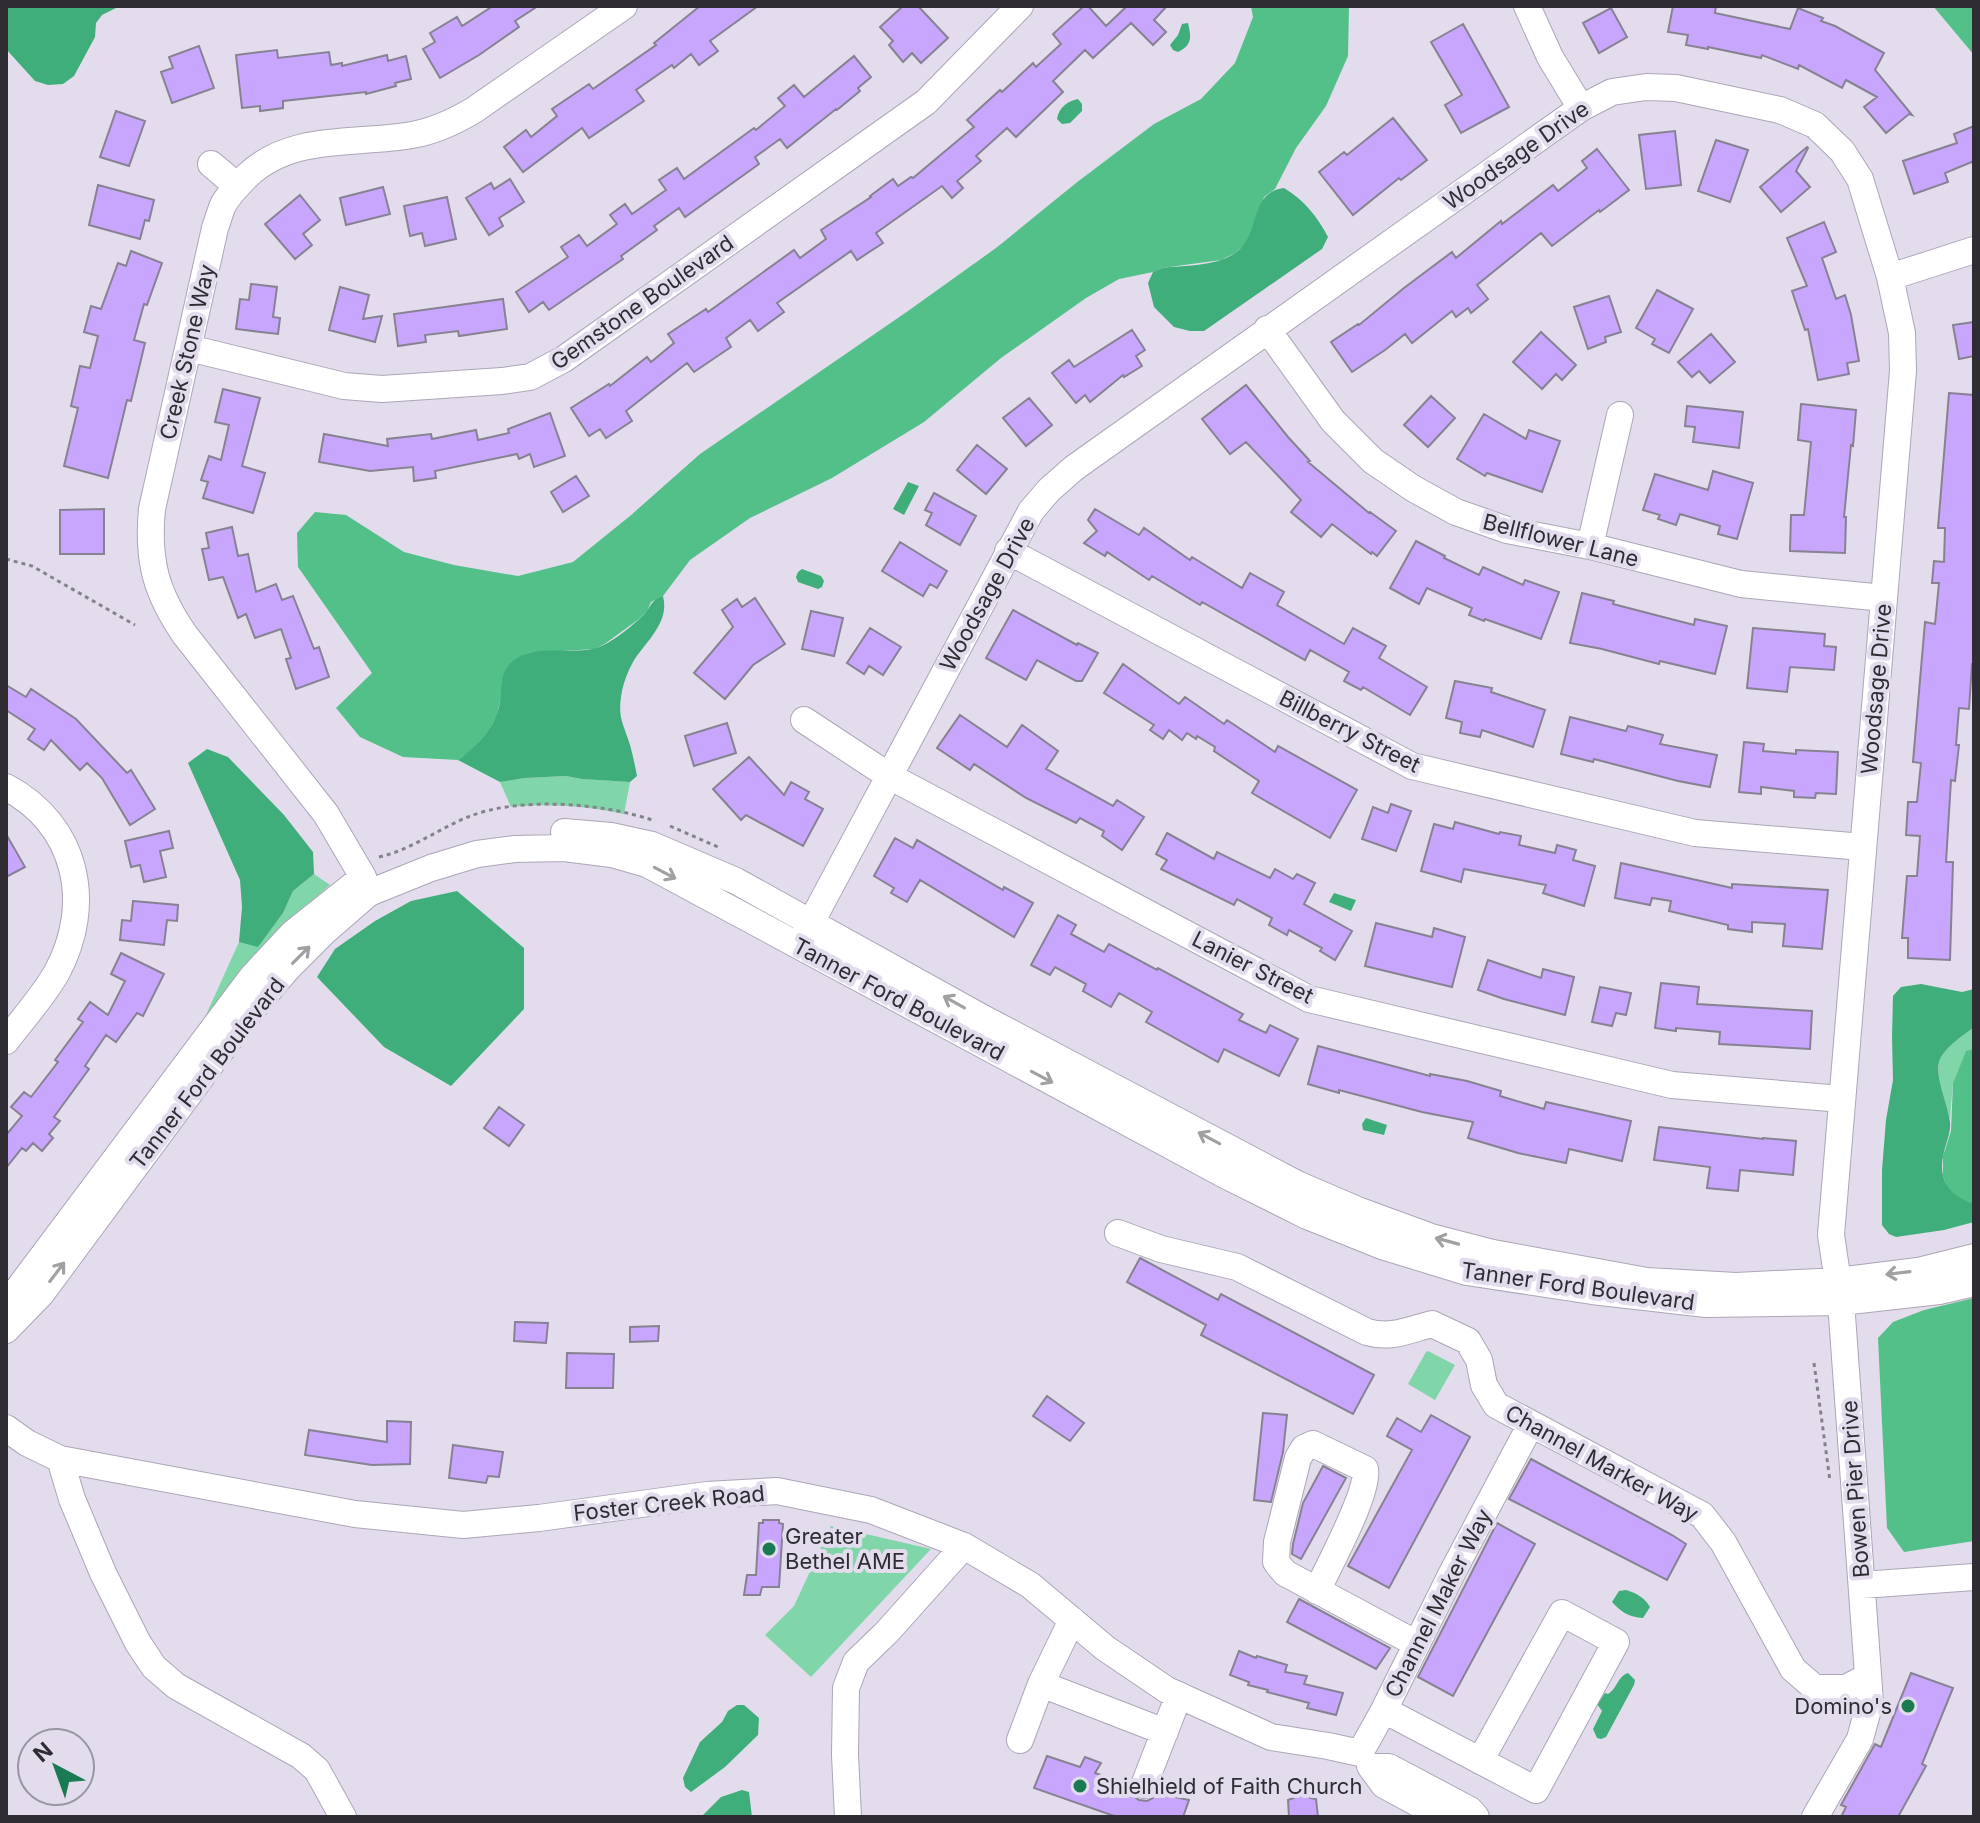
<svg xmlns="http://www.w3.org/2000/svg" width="1980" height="1823" viewBox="0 0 1980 1823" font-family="Inter,sans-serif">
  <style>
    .green { fill: #80d6a8 }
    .forest { fill: #53c08a }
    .water { fill: #3fae7a }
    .building { fill: #c8a6fe; stroke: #878292; stroke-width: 2 }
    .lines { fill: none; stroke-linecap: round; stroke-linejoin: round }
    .minor-casing { stroke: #aca6b6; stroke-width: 28 }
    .path { stroke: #86828d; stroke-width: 3; stroke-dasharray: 4 4; stroke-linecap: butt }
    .minor { stroke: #fff; stroke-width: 26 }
    .oneway { stroke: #a1a0a3 }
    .poi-dot { fill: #1b7a51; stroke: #e2dced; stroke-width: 3 }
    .labels { text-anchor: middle; stroke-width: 8; stroke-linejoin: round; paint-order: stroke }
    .street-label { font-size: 22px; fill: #2f2d33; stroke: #e2dced }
    .poi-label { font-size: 22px; fill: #2f2d33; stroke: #e2dced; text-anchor: start }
  </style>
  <rect width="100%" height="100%" fill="#e2dced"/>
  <!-- green -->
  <path class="green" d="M566,776L582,779L630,782L624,814C587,806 549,803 511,807L500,782L525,778Z
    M314,874L330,885L305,907L201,1026L239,942L258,946L283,913L293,891Z
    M1974,1027V1049L1966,1052L1953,1083L1950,1119C1947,1105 1936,1076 1939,1063C1942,1048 1963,1036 1974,1027Z
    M1428,1351L1455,1365L1435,1400L1408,1384L1426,1352Z
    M831,1526L931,1549L811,1677L765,1635L794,1606Z"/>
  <!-- forest -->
  <path class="forest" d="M1251,6H1349L1348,56L1326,106L1296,148L1275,189L1264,197L1251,235L1245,244L1235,253L1221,260L1162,268L1153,272L1119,279L1086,298L1001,358L924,422L832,478L750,518L690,560L663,596L651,602L647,611L639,619L606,643L595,649L528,653L500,701L497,716L488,732L475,747L458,760L403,757L360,737L336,708L372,673L298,567L297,533L315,512L346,515L404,552L454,565L518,576L573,562L630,516L700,454L908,311L996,248L1076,183L1154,124L1201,99L1235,63L1253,17Z
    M1933,6H1974V55Z
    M1974,1049V1203L1959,1199L1948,1190L1943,1176V1156L1951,1131L1953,1083L1966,1051Z
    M1974,1298V1541L1904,1552L1887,1528L1878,1338L1893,1322L1924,1310Z"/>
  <!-- water -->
  <path class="water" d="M6,6H120L102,15L96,23L95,37L74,76L63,84L48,85L35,81L6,49Z
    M1188,23C1191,36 1193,45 1178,52L1173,50L1170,45L1178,35L1182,24Z
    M1078,99L1082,104V111L1070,123L1062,124L1057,119C1059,107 1068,101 1078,99Z
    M1284,188C1304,200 1317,216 1328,237L1322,249L1204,331H1190L1174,327L1154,307L1148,283L1153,272L1162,268C1185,265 1215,267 1235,253C1263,233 1247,193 1284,188Z
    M908,482L919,486L904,515L893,509Z
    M802,569L821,576L824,581L822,587L818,589L798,582L796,577L798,572Z
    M663,596C670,623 646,641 633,662C628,671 624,681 622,691C617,718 623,722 630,745C633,755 635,766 637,776L630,782L582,779L566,776L525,778L500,782L458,760C478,745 496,728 500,702C502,691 500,675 508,666C529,641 568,656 596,648C609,645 637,623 646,612C652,604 652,600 663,596Z
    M207,749L228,757L284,815L313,852L314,874L293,891L283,913L258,947L239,942L242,907L240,880L188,763Z
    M457,891L524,948V1009L451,1086L384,1047L317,977L335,949L375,921L411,901Z
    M1334,893L1356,900L1351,911L1329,902Z
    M1921,984L1962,992L1974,989V1027C1963,1036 1944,1047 1939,1062C1935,1077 1948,1105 1950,1122C1951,1133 1946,1142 1944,1152C1937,1179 1949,1197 1974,1203V1222L1944,1230L1896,1237L1889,1234L1882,1225V1170L1886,1120L1893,1080L1892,1037L1893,996L1901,987Z
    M1366,1118L1387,1125L1384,1135L1363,1130L1362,1124Z
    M1626,1590C1636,1593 1644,1597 1650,1607L1643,1618C1629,1617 1621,1612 1612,1602L1619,1591Z
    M1628,1673L1635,1680L1634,1685L1606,1737L1601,1739L1597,1738L1593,1729L1602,1711L1597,1704L1605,1693L1608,1694C1617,1689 1617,1677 1628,1673Z
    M737,1705H744L759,1718L758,1735L725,1767L691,1792L685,1787L683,1778L700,1742L722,1722L728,1711Z
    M742,1790L749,1792L752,1817H701L721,1797Z"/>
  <!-- building -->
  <path class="building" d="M493,6H538L515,21L519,27L479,55L440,78L423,49L435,42L430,33L457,17L462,26Z
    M700,6H758L710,41L718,51L699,65L691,54L674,68L672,65L636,90L644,101L589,138L582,128L523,172L504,147L526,130L531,137L557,116L552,109L589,84L593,89L656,45L654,43Z
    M903,6H918L948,38L921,63L912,53L903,62L889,45L893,41L880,27Z
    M1084,6H1088L1106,26L1127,6H1167L1154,20L1166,32L1153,45L1131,23L1093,58L1085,50L1053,81L1063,92L1016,137L1007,128L976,156L981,161L957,181L963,188L952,198L942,186L876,233L883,243L857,260L851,251L777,303L784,312L758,331L750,320L726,338L731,347L694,372L687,363L626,411L632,421L606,438L600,429L589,436L571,408L609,384L610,386L647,357L651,362L674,343L668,334L706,309L708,312L794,250L800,258L826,239L821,230L871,197L870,196L893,179L898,186L911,177L913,178L974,127L967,120L1000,90L1002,92L1033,63L1036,67L1061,44L1053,34Z
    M1673,6H1716L1715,13L1790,29L1798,8L1823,18L1821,21L1835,26L1884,53L1875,70L1912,115L1909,114L1886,133L1864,107L1877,97L1846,80L1842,88L1799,65L1798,69L1762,55L1761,58L1708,47V49L1686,45L1688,35L1668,32Z
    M1611,8L1627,37L1599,53L1583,23Z
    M1463,24L1509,107L1461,133L1445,105L1462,95L1431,42Z
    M199,46L214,88L172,103L161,72L173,68L169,57Z
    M277,50L278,58L329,52L331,65L342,63V66L387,55L388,61L406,56L411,79L395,83L396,86L366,94V92L283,101V108L260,111V106L242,108L236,55Z
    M854,56L871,77L858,88L860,91L837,110L836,109L787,148L780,139L755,157L759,164L685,217L679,208L654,226L657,230L621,256L623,259L549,310L543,302L529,312L516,292L568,257L561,247L579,235L587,246L617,224L610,215L625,204L632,214L666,190L659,180L677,168L684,179L754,128L756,130L785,106L778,98L794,85L804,97Z
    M116,111L145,121L129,166L100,157Z
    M1393,118L1427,160L1401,180L1399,178L1353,215L1319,172L1344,152L1347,155Z
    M1974,126V161L1945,173L1948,182L1914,194L1903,161L1957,143L1954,134Z
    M1675,131L1681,185L1646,189L1639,135Z
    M1716,140L1748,150L1730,202L1698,191Z
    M1807,147L1808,148L1796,171L1810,187L1781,212L1760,187Z
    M1597,149L1629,190L1600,212L1599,210L1552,246L1541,233L1477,285L1488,299L1471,313L1468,308L1456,317L1452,311L1412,343L1405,334L1385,350L1352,372L1331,342L1358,324L1359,325L1404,288L1452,252L1456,258L1501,221L1502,224L1553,185L1558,191L1587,168L1582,161Z
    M510,179L524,202L499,218L503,226L489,235L466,198L491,183L494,189Z
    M98,185L154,200L149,221L145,220L140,239L89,225Z
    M383,187L390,214L346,225L340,198Z
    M300,195L320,220L303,234L312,245L295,259L265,224Z
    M447,197L456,239L425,246L422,233L410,236L404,206Z
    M1824,222L1836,252L1822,258L1836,299L1845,295L1851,315L1859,361L1847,363L1849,374L1818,380L1808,329L1805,330L1792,291L1807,286L1787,238Z
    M131,251L162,263L147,305L144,304L134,340L145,343L131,401L127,400L108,478L64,466L78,408L71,406L80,366L90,368L98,336L84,332L91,306L101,309L118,263L126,266Z
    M251,284L277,287L273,317L280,318L278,334L236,329L240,299L249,300Z
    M340,287L369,295L363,319L382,316L375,342L329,330Z
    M1657,290L1693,309L1669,353L1652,344L1655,339L1636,328Z
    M1609,296L1621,332L1605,337L1606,342L1588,349L1574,307Z
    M503,299L507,329L459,336L458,331L425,335L426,342L398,346L394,314Z
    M1974,322V356L1959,359L1953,325Z
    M1132,330L1145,350L1136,356L1142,366L1124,377L1123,375L1090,402L1085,395L1076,403L1052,373L1069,360L1074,367Z
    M1541,332L1576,365L1562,380L1556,374L1542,389L1513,362Z
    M1711,334L1735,362L1710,383L1699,371L1692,377L1678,362Z
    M1246,385L1288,437L1310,461L1308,462L1369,513L1370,512L1396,531L1377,556L1372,552L1371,554L1332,524L1321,537L1291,512L1301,500L1246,442L1230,454L1202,419Z
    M223,389L260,398L242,466L265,473L253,513L203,498L208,482L201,480L209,456L221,460L229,425L215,422Z
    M1949,393L1974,395V664H1972L1969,709L1959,708L1956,745H1959L1955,781L1951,780L1946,862H1953L1950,960L1908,958V938H1902L1907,876H1917L1920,836L1906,835L1908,802H1917L1921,763L1913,762L1925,622L1935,624L1939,583H1932L1934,561L1944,562L1945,528H1938Z
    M1431,396L1455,418L1428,447L1404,425Z
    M1029,398L1052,425L1026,446L1003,418Z
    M1801,404L1856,410L1853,446L1851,445L1844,517H1846L1845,553L1790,551L1791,515H1804L1811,442L1798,440Z
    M1687,406L1743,412L1739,448L1693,442L1695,427L1685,426Z
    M550,413L565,456L534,467L530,454L519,459L517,454L435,471L436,478L414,481L413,467L370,471L319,462L324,434L388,446L387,439L431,434L432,439L476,430L478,440L509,433L508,429Z
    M1484,414L1526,439L1529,430L1560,441L1542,492L1487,473L1485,476L1457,459Z
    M977,445L1007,469L986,494L957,470Z
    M1713,471L1753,483L1737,539L1718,534L1720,526L1680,514L1676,525L1658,519L1660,515L1643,510L1655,474L1708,490Z
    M576,476L589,496L563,512L551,492Z
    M934,493L976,516L960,545L926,525L932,513L925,510Z
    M104,509V554H60V510Z
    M1095,509L1139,535L1144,528L1190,560L1192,557L1242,588L1250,573L1284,592L1277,605L1344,644L1353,628L1386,646L1379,658L1427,687L1410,715L1363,687L1361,690L1344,681L1349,672L1310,650L1305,660L1202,602L1200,605L1152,576L1149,580L1107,552L1105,556L1084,543L1097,531L1088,520Z
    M232,527L238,556L248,554L256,592L276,584L282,600L293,596L314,649L319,647L329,677L296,689L286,659L291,658L281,629L255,638L246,614L238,618L223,577L209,580L202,549L209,548L206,533Z
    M1416,541L1445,556L1444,558L1479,575L1483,567L1523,585L1525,580L1559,592L1541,639L1485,619L1484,621L1469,615L1472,608L1427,588L1419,604L1390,588Z
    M900,542L947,571L937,588L930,584L923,596L882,571Z
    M1582,593L1614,601L1613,604L1694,625L1695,619L1727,626L1715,674L1660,661L1659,664L1602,649L1570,643Z
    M755,598L785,644L753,665L725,699L694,673L733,627L722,610L737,599L742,607Z
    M1013,610L1077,645L1078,643L1098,653L1082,681H1076L1037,660L1026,680L986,658Z
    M811,611L843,618L834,656L802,649Z
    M870,628L901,647L883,675L869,666L864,674L847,663Z
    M1753,628L1825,634L1824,646L1836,647L1834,670L1790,667L1787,692L1747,688Z
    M1123,664L1179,704L1185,697L1224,724L1227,720L1275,752L1278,746L1357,790L1330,838L1252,793L1259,781L1214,751L1215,747L1197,736L1196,739L1187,733L1182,740L1169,730L1163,739L1150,730L1154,725L1104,693Z
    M1455,681L1492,688L1491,692L1545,710L1533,747L1482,730L1480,737L1460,733L1462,722L1446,718Z
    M6,685L26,697L31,689L76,719L127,773L131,770L155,809L130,825L102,778L87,763L80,770L51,740L44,750L28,739L35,729L6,710Z
    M960,715L1007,747L1022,725L1058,751L1046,769L1113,806L1117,800L1144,817L1122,850L1102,836L1104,831L1080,818L1076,823L1026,798L974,764L970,770L937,748Z
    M1570,717L1626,731L1628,726L1663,735L1660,744L1717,755L1710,787L1678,781L1594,759L1593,762L1561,754Z
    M727,723L736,753L694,766L685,736Z
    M1744,742L1764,744L1763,751L1796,754V750L1838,752L1836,794L1816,793L1815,798L1794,797V791L1761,787V794L1739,792Z
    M749,757L784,795L791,782L809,792L805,799L823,809L803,846L746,815L741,820L713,789Z
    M1391,804L1411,811L1396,851L1362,839L1373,807L1388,813Z
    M1455,822L1499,834L1500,832L1521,836L1519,845L1555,853L1557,845L1576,850L1573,860L1595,866L1584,906L1543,893L1546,885L1464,869L1461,882L1421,871L1434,824L1453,829Z
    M169,831L173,848L160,851L166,877L144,882L140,865L131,867L125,841Z
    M1167,833L1214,859L1217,852L1270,878L1275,869L1293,879L1297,874L1315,883L1304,904L1352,931L1335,960L1320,951L1322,948L1289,930L1287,935L1269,925L1272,918L1237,899L1234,905L1161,869L1167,860L1156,854Z
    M6,834L25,867L6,877Z
    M895,838L913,848L917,840L1003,890L1004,887L1033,903L1014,937L920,880L907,902L891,893L894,888L874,876Z
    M1621,863L1732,888V884L1828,890L1822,949L1783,946L1785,924L1752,922V932L1728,929V925L1669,911L1671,901L1652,898L1650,905L1615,898Z
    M133,901L178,905L177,921L167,920L164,945L120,940L122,920L131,921Z
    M1058,915L1076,925L1071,934L1104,952L1109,944L1157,970L1158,968L1243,1014L1239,1020L1266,1033L1270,1025L1298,1039L1279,1076L1224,1049L1218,1062L1146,1022L1152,1012L1119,993L1111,1007L1083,991L1086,984L1055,967L1050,975L1031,965Z
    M1376,923L1432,937L1434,928L1465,937L1452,987L1365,966Z
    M121,953L164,974L143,1016L137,1013L116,1042L106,1035L85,1066L89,1069L54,1117L60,1121L49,1134L53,1138L42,1151L33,1143L26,1151L22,1148L6,1168V1135L22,1116L11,1107L24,1092L31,1097L58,1062L55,1060L83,1022L78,1019L90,1002L108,1015L125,981L111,974Z
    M1488,960L1541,978L1543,969L1574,977L1565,1015L1504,999L1478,990Z
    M1661,983L1699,987L1697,1004L1812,1011L1810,1049L1719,1044L1720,1032L1676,1028V1031L1655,1028Z
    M1600,987L1631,993L1626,1015L1616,1013L1612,1026L1592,1022Z
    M1318,1046L1430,1076V1074L1467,1081L1501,1091L1500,1096L1544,1109L1546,1102L1631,1121L1622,1161L1569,1149L1566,1163L1518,1153L1468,1138L1473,1122L1422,1112L1339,1090V1093L1308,1084Z
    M499,1107L524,1125L509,1146L484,1128Z
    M1659,1127L1763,1139V1138L1796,1141L1793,1175L1740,1170L1738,1191L1707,1188L1710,1167L1654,1160Z
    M1140,1258L1218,1300L1221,1294L1374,1375L1353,1414L1201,1335L1206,1325L1127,1282Z
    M515,1322L548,1323L546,1343L514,1341Z
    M659,1326L658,1341L630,1342V1327Z
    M567,1353L614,1354L613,1388H566Z
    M1047,1396L1084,1423L1070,1441L1033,1416Z
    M1263,1413L1287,1415L1283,1452L1271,1502L1254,1500Z
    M1431,1415L1470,1437L1389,1588L1348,1566L1412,1450L1387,1436L1389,1432L1397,1418L1421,1432Z
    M387,1421L411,1422L410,1464L372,1465L305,1455L309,1430L387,1442Z
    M453,1445L503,1452L499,1477L488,1476L486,1483L449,1478Z
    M1531,1459L1672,1535L1686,1544L1667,1580L1509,1499Z
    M1323,1466L1346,1478L1301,1559L1292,1554L1293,1544L1303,1503Z
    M763,1520H779V1523L783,1524L779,1587H762L760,1595H744L747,1575H756L759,1523H763Z
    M1497,1523L1535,1544L1453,1696L1418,1677Z
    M1299,1599L1390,1648L1376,1669L1287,1622Z
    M1239,1651L1256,1658L1257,1656L1287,1665L1285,1672L1307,1676L1304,1684L1343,1693L1336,1715L1307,1708L1309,1703L1267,1692L1268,1690L1248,1685L1249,1682L1230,1675Z
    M1911,1673L1953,1688L1922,1764L1926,1766L1898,1817H1841L1846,1807L1841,1805L1875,1744L1881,1747Z
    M1047,1756L1080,1767L1085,1757L1101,1763L1095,1773L1127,1784L1126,1786L1128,1787L1131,1794L1139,1800L1147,1801L1153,1798L1157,1793L1189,1800L1183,1817H1117L1034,1788Z
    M1310,1792V1798L1316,1799L1318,1817H1289L1288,1800L1294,1798V1793Z"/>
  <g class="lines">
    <!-- minor casing -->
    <g class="minor-casing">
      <path id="minor" d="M1527,6L1550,57L1581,108
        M211,164L237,186
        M1890,277L1974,250
        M1267,329L1333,421L1373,461L1414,489L1456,512L1507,530L1590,546L1741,584L1884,598
        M189,348L344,386L382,389L502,381L530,377L564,359L926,102L1020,6
        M1590,546L1620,415
        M1008,551L1412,766L1695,833L1863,847
        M804,720L889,776L1309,999L1672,1085L1842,1099
        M6,787C77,825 94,903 57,972C45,994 22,1020 6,1041
        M564,832L611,836L652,845L736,881L981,1017L1297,1184L1360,1211L1431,1237L1493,1253L1647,1281L1736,1286L1838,1281L1918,1271L1974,1257
        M368,892L363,877L326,814L185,635C156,593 147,561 152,509L215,228C218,220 220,212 223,205C229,194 238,185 247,176C292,133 356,145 412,135C435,131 454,122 474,110L624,6
        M799,945L1031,511L1049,490L1074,468L1581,108L1612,92L1646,87L1676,88L1780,110L1815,125L1842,151L1860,179L1890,277L1902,333L1903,371L1831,1235L1841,1302L1870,1702L1860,1739L1815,1817
        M1118,1233L1161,1249L1237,1267L1367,1332C1391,1339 1408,1330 1432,1324L1468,1341L1479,1360L1484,1385L1496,1405L1702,1515L1723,1542L1793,1669L1815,1688H1846L1867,1677
        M6,1301L15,1293L252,977L292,934L361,879
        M6,1330L41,1294L245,1018L288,968L324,932L369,893L431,868L477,854L515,849L564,848L612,854L647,864L1223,1174L1307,1216L1382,1246L1467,1272L1592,1291L1706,1304L1841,1302L1939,1291L1974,1283
        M6,1428L27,1443L60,1459L355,1514L463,1525L539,1518L707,1495L777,1491L871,1510L964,1546L1030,1585L1105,1648L1167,1690L1271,1737L1328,1746L1360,1753L1384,1710L1452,1573L1531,1424
        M60,1459L72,1499L103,1573L138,1643L154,1667L176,1686L301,1756L317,1770L343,1817
        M1862,1585L1974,1577
        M1317,1591C1328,1567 1370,1491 1365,1469L1313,1444L1304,1448L1298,1458L1277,1542L1276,1562L1285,1573L1417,1644
        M1072,1620L1041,1684L1165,1732
        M1384,1710L1536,1790L1616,1642L1562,1613L1480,1761
        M1020,1740L1041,1684
        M1370,1766L1384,1785L1443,1817
        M1371,1767H1389L1470,1810L1476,1817
        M1144,1785L1179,1695
        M848,1817L845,1755L846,1688L856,1662L887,1632L964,1546"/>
    </g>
    <!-- path -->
    <path class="path" d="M6,559L32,566L135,625
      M670,826L718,847
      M379,857C411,850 438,829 468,817C519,796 604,803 655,821
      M1814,1363L1830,1481"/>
    <!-- minor -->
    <use href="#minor" class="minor"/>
  </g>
  <!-- one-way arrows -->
  <defs><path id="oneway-shaft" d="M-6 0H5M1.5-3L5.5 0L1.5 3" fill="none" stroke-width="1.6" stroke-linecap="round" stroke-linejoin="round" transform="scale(2)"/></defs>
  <g class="oneway">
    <use href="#oneway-shaft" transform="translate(665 873) rotate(28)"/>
    <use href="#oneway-shaft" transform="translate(301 955) rotate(-45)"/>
    <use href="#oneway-shaft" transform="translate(954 1002) rotate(-151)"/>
    <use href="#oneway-shaft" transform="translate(1042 1077) rotate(28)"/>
    <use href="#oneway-shaft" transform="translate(1209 1138) rotate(-152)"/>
    <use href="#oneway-shaft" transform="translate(1447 1241) rotate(-165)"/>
    <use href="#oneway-shaft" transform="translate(57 1272) rotate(-53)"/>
    <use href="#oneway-shaft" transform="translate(1898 1273) rotate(173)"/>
  </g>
  <!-- markers -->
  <g class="poi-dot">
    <circle cx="769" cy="1549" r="8"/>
    <circle cx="1908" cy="1706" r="8"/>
    <circle cx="1080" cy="1786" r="8"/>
  </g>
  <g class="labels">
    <!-- street labels -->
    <g class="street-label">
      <text transform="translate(1516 155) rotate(-35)" y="8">Woodsage Drive</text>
      <text transform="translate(642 302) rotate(-35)" y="8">Gemstone Boulevard</text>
      <text transform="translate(187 352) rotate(-77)" y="8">Creek Stone Way</text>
      <text transform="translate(1561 540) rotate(14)" y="8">Bellflower Lane</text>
      <text transform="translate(987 594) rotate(-61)" y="8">Woodsage Drive</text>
      <text transform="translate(1876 689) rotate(-85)" y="8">Woodsage Drive</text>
      <text transform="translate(1350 731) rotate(27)" y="8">Billberry Street</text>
      <text transform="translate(1253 967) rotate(27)" y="8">Lanier Street</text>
      <text transform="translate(899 999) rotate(28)" y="8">Tanner Ford Boulevard</text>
      <text transform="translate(207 1073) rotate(-52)" y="8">Tanner Ford Boulevard</text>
      <text transform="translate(1578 1286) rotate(8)" y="8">Tanner Ford Boulevard</text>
      <text transform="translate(1602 1463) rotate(29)" y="8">Channel Marker Way</text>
      <text transform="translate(1855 1489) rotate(-94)" y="8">Bowen Pier Drive</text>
      <text transform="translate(669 1503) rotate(-6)" y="8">Foster Creek Road</text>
      <text transform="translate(1438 1603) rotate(-63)" y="8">Channel Maker Way</text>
    </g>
    <!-- poi labels -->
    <g class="poi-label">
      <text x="785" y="1544">Greater<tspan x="785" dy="25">Bethel AME</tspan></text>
      <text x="1892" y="1714" text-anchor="end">Domino's</text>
      <text x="1096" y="1794">Shielhield of Faith Church</text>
    </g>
  </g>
  <!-- border -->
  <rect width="1980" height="1823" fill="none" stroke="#2f2d33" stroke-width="16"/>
  <!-- north arrow -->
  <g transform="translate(56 1767) rotate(319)"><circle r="38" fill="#e2dced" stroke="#9a96a3" stroke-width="2"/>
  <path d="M0-6L14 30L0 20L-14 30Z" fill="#1b7a51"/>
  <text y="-12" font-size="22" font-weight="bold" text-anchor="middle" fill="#2f2d33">N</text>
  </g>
</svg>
